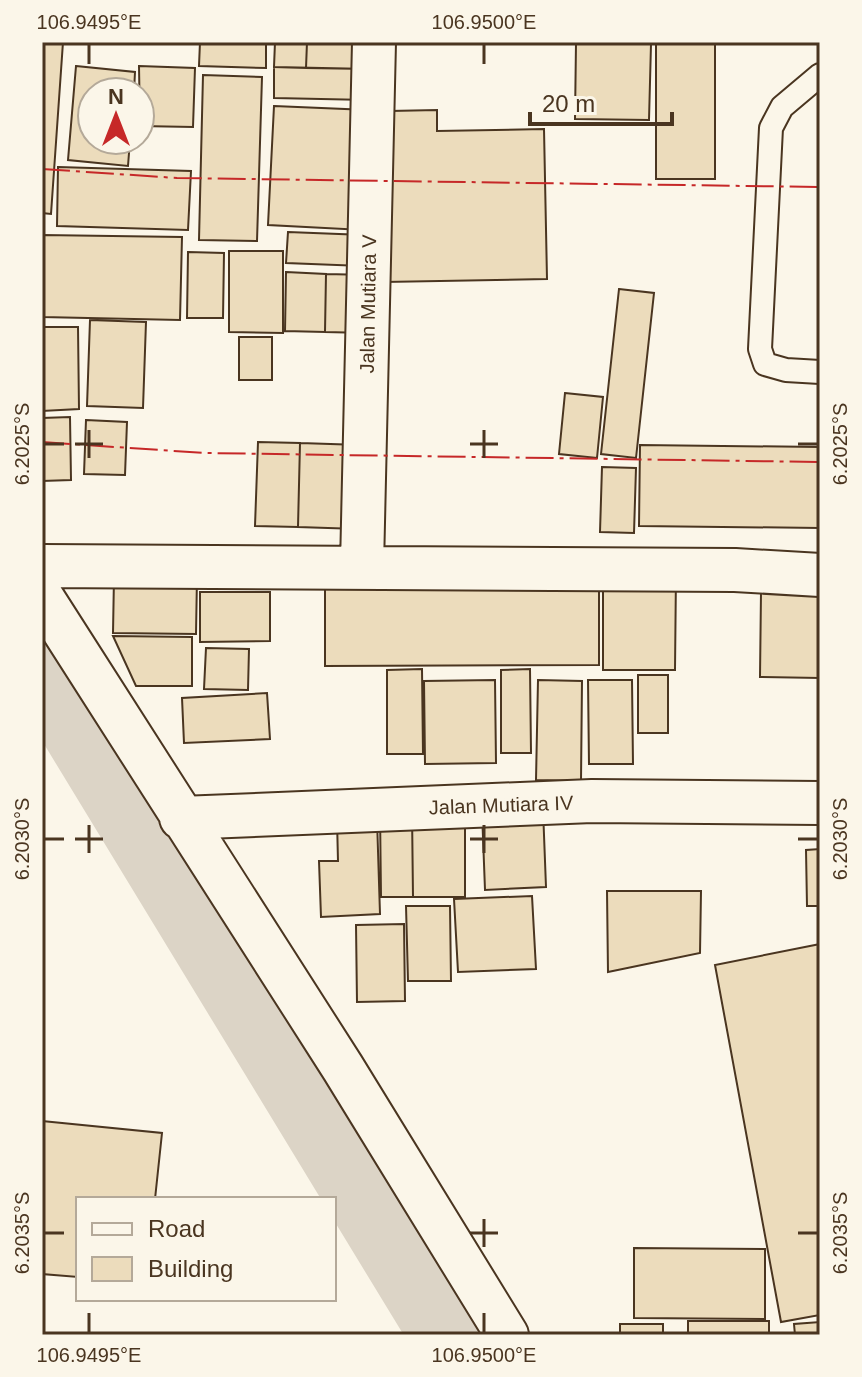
<svg xmlns="http://www.w3.org/2000/svg" width="862" height="1377" viewBox="0 0 862 1377" font-family="Helvetica,sans-serif">
  <style>
    .lines { fill: none; stroke-linecap: round; stroke-linejoin: round }
    .river { stroke: #dcd4c6; stroke-width: 86 }
    .building { fill: #ecdcbc; stroke: #4a3520; stroke-width: 2 }
    .lane-casing { stroke: #4a3520; stroke-width: 26 }
    .street-casing { stroke: #4a3520; stroke-width: 46 }
    .lane { stroke: #fbf6e9; stroke-width: 22 }
    .street { stroke: #fbf6e9; stroke-width: 42 }
    .power { stroke: #c62828; stroke-width: 2; stroke-dasharray: 28 6 4 6; stroke-linecap: butt }
    .ticks { fill: none; stroke: #4a3520; stroke-width: 3 }
    .labels { text-anchor: middle; stroke-width: 6; stroke-linejoin: round; paint-order: stroke }
    .street-label { font-size: 20px; fill: #4a3520; stroke: #fbf6e9 }
    .neatline { fill: none; stroke: #4a3520; stroke-width: 3 }
    .ticks-label { font-size: 20px; text-anchor: middle; fill: #4a3520 }
  </style>
  <rect width="100%" height="100%" fill="#fbf6e9"/>
  <g class="lines">
    <!-- river -->
    <path class="river" d="M42,658L454,1335"/>
  </g>
  <!-- building -->
  <path class="building" d="M42,42H63L51,214L42,213Z
    M200,42H266V68L199,66Z
    M275,42H307L306,68L274,67Z
    M307,42H370L369,69L306,68Z
    M656,42H715V179H656Z
    M576,43L651,44L649,120L575,119Z
    M76,66L135,72L134,92H92V140H130L128,166L68,160Z
    M139,66L195,68L193,127L140,126Z
    M274,67L369,69L368,100L274,98Z
    M203,75L262,77L257,241L199,240Z
    M274,106L368,110L363,230L268,225Z
    M437,110V131L544,129L547,279L384,282L390,111Z
    M58,167L191,171L188,230L57,226Z
    M288,232L364,235L362,266L286,263Z
    M42,235L182,237L180,320L42,317Z
    M229,251H283V333L229,332Z
    M188,252L224,253L223,318H187Z
    M286,272L326,274L325,332L285,331Z
    M326,274L368,275L367,333L325,332Z
    M619,289L654,293L636,458L601,454Z
    M90,320L146,322L143,408L87,406Z
    M42,327H78L79,409L42,411Z
    M239,337H272V380H239Z
    M565,393L603,397L597,458L559,454Z
    M70,417L71,480L42,481V418Z
    M86,420L127,422L125,475L84,474Z
    M258,442L300,443L298,527L255,526Z
    M300,443L360,445L358,529L298,527Z
    M640,445L820,447V528L639,526Z
    M602,467L636,468L634,533L600,532Z
    M603,573H676L675,670H603Z
    M325,574H599V665L325,666Z
    M114,577H197L196,634L113,633Z
    M200,592H270V641L200,642Z
    M761,592H820V678L760,677Z
    M113,636L192,637V686H136Z
    M206,648L249,649L248,690L204,689Z
    M422,669L423,754H387V670Z
    M530,669L531,753H501V670Z
    M638,675H668V733H638Z
    M495,680L496,763L425,764L424,681Z
    M538,680L582,681L581,781L536,780Z
    M588,680H632L633,764H589Z
    M267,693L270,739L184,743L182,698Z
    M543,809L546,887L485,890L482,811Z
    M465,811V897H413L412,812Z
    M380,812H412L413,897H381Z
    M377,819L380,914L321,917L319,861H338L337,820Z
    M820,849V906H807L806,850Z
    M607,891H701L700,953L608,972Z
    M532,896L536,969L458,972L454,899Z
    M406,906H450L451,981H408Z
    M404,924L405,1001L357,1002L356,925Z
    M820,944V1315L781,1322L715,965Z
    M42,1121L162,1133L155,1199H78V1277L42,1274Z
    M634,1248L765,1249V1319L634,1318Z
    M688,1321H769V1335H688Z
    M820,1322V1335H795L794,1324Z
    M620,1324H663V1335H620Z"/>
  <g class="lines">
    <!-- lane casing -->
    <g class="lane-casing">
      <path id="lane" d="M820,75L782,107L771,128L760,349L765,364L786,370L820,372"/>
    </g>
    <!-- street casing -->
    <g class="street-casing">
      <path id="street" d="M42,566L735,570L820,575
        M362,566L374,42
        M42,597L343,1068L507,1335
        M181,818L592,801L820,803"/>
    </g>
    <!-- lane -->
    <use href="#lane" class="lane"/>
    <!-- street -->
    <use href="#street" class="street"/>
    <!-- power -->
    <path class="power" d="M42,169L177,178L820,187
      M42,442L204,453L820,462"/>
  </g>
  <!-- ticks -->
  <path class="ticks" d="M89,44V64M484,44V64M89,430V458M484,430V458M44,444H64M75,444H103M470,444H498M798,444H818M89,825V853M484,825V853M44,839H64M75,839H103M470,839H498M798,839H818M484,1219V1247M44,1233H64M470,1233H498M798,1233H818M89,1313V1333M484,1313V1333"/>
  <g class="labels">
    <!-- street labels -->
    <g class="street-label">
      <text transform="translate(368 304) rotate(-89)" y="7">Jalan Mutiara V</text>
      <text transform="translate(501 805) rotate(-2)" y="7">Jalan Mutiara IV</text>
    </g>
  </g>
  <!-- border -->
  <rect width="862" height="1377" fill="none" stroke="#fbf6e9" stroke-width="88"/>
  <!-- legend -->
  <rect x="76" y="1197" width="260" height="104" fill="#fbf6e9" stroke="#b4a999" stroke-width="2"/>
  <rect x="92" y="1223" width="40" height="12" fill="#fbf6e9" stroke="#b4a999" stroke-width="2"/>
  <text x="148" y="1237" font-size="24" fill="#4a3520">Road</text>
  <rect x="92" y="1257" width="40" height="24" fill="#ecdcbc" stroke="#b4a999" stroke-width="2"/>
  <text x="148" y="1277" font-size="24" fill="#4a3520">Building</text>
  <!-- north arrow -->
  <g transform="translate(116 116)"><circle r="38" fill="#fbf6e9" stroke="#b4a999" stroke-width="2"/>
  <path d="M0-6L14 30L0 20L-14 30Z" fill="#c62828"/>
  <text y="-12" font-size="22" font-weight="bold" text-anchor="middle" fill="#4a3520">N</text>
  </g>
  <!-- scale -->
  <path d="M530 112v12h142v-12" fill="none" stroke="#4a3520" stroke-width="4"/>
  <text x="542" y="112" font-size="24" fill="#4a3520" stroke="#fbf6e9" stroke-width="6" paint-order="stroke">20 m</text>
  <rect x="44" y="44" width="774" height="1289" class="neatline"/>
  <g class="ticks-label">
    <text x="89" y="29">106.9495°E</text>
    <text x="484" y="29">106.9500°E</text>
    <text transform="translate(22 444) rotate(-90)" y="7">6.2025°S</text>
    <text transform="translate(840 444) rotate(-90)" y="7">6.2025°S</text>
    <text transform="translate(22 839) rotate(-90)" y="7">6.2030°S</text>
    <text transform="translate(840 839) rotate(-90)" y="7">6.2030°S</text>
    <text transform="translate(22 1233) rotate(-90)" y="7">6.2035°S</text>
    <text transform="translate(840 1233) rotate(-90)" y="7">6.2035°S</text>
    <text x="89" y="1362">106.9495°E</text>
    <text x="484" y="1362">106.9500°E</text>
  </g>
</svg>
